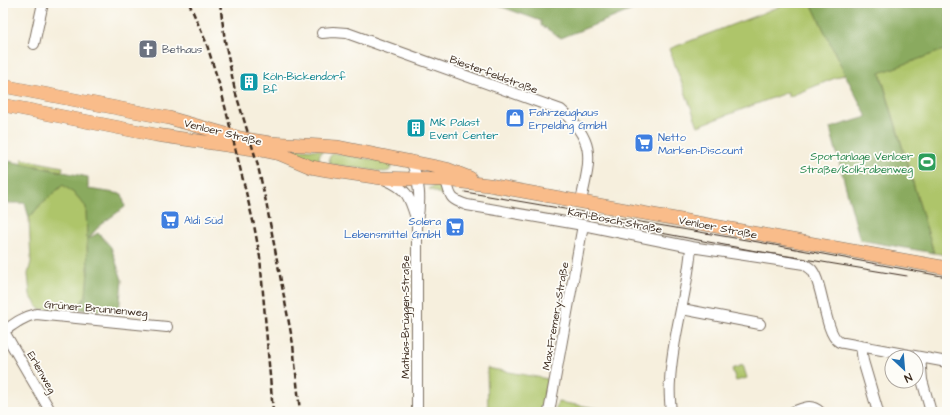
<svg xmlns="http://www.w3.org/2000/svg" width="950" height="415" viewBox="0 0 950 415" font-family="'Architects Daughter',sans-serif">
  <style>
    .green { fill: #aec56a; stroke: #747844 }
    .forest { fill: #8aaa5e; stroke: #626a3e }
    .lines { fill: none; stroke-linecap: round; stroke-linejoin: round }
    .minor-casing { stroke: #7c6f61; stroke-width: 12 }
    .major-casing { stroke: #7c6f61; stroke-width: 14 }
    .minor { stroke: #fff; stroke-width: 10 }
    .major { stroke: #f9bc8a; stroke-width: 13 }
    .tram { stroke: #3b2a1e; stroke-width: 1 }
    .rail { stroke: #3b2a1e; stroke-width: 2.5; stroke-dasharray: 6 3; stroke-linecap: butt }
    .labels { text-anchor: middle; stroke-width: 3.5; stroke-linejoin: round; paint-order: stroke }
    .worship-label { font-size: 11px; fill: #5b616d; stroke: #fdfcf7; text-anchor: start }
    .street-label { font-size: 11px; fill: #3b2a1e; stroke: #fdfcf7 }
    .culture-label { font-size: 11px; fill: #0d838f; stroke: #fdfcf7; text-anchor: start }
    .shop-label { font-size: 11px; fill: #366cbe; stroke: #fdfcf7; text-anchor: start }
    .leisure-label { font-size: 11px; fill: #27864d; stroke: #fdfcf7; text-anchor: end }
  </style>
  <rect width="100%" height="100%" fill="#fdfcf7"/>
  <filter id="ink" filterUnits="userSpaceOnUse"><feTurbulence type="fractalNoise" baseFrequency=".025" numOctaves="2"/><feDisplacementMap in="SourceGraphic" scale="8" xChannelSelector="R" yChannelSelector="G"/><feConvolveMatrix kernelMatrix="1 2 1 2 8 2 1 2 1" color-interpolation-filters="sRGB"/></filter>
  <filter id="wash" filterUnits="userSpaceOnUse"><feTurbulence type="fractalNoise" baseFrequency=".012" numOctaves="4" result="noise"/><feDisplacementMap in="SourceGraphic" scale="16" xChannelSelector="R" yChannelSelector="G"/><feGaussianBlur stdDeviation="0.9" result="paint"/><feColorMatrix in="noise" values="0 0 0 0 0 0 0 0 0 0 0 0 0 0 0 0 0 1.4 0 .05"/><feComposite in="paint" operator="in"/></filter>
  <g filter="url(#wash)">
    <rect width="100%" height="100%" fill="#f6efdd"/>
    <!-- green -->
    <path class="green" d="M789,3H811L845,74L788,97V92L698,126L669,49Z
      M947,49V255L934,253L880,72Z
      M272,148L323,150L320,154L318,163Z
      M335,153L392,163V167L389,171L384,172L330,164L329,158L332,154Z
      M22,159L63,167L62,171L21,163Z
      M442,184L446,191L445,196L429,189L433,186Z
      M63,185L76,195L86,206L88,272L86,296L76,309H39L30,295L28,274L31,262L29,218L42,203Z
      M743,365L747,378L736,381L732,369Z
      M487,368L548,379L541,412H488Z
      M558,402L603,409L607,412H555Z"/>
    <!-- forest -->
    <path class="forest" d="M491,3H650L561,38L541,25V21Z
      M811,3H947V49L880,73L934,253L860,240L830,128L867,117L845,74Z
      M3,160L88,177V189L122,194L125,207L100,225L88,239L98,233L111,247L122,280L119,312L76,309L86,296L88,272L86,207L76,195L63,185L42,203L29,218L25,203H4Z"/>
  </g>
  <g filter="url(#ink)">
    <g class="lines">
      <!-- minor casing -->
      <g class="minor-casing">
        <path id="minor" d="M322,33L333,32L347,33L561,110C597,142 590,159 581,201
          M34,44L43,3
          M411,161C420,182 421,200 417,222V412
          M384,179C407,189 409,195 416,218
          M446,180C451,197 449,199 467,205L583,225L691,247L804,264C807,266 810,268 812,270C823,284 825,333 838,341C839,342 842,343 844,343L947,362
          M682,309L760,324
          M3,330L51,412
          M4,331C14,324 23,317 36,314L167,327
          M861,346L863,361L878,412
          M920,357L922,380L931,412
          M549,412L583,225
          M671,412C670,402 669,391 670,381C672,336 688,292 691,247
          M793,412C804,408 811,403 820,412"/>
      </g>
      <!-- major casing -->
      <g class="major-casing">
        <path id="major" d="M3,86L169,118L240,138L270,143L338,147L447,169L470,178
          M3,105L156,135L261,150L280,154L311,167L327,170L381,178L446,180L489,185L947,268"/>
      </g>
      <!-- minor -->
      <use href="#minor" class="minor"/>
      <!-- major -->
      <use href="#major" class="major"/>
      <!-- tram -->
      <path class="tram" d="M465,192L758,242L947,277
        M619,225L756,251L907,276"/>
      <!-- rail -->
      <path class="rail" d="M189,3L206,42L221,90L254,225L260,257L273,412
        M220,3L225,41L235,91L257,162L266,202L293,344L300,412"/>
    </g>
  </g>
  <!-- icons -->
  <defs>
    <g id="church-square" transform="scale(1)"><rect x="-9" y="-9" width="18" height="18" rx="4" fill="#6b7280" stroke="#fdfcf7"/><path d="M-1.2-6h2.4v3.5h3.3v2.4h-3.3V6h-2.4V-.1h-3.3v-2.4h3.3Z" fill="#fff"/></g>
    <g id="building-square" transform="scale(1)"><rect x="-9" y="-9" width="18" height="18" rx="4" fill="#0f9aa8" stroke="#fdfcf7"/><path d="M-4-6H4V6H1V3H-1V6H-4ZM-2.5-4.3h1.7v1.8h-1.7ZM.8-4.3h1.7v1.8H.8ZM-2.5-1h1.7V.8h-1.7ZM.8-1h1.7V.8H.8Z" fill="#fff"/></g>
    <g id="shop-square" transform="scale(1)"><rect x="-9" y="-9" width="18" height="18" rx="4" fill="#3f7fe0" stroke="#fdfcf7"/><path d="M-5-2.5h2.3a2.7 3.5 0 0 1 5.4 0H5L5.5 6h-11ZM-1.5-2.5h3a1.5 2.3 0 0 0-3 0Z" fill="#fff"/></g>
    <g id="supermarket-square" transform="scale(1)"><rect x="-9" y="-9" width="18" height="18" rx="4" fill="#3f7fe0" stroke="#fdfcf7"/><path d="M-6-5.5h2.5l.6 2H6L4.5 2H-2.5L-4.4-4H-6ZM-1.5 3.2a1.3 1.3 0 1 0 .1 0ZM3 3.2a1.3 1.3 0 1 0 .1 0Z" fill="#fff"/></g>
    <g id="stadium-square" transform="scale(1)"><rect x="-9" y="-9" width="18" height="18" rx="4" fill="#2e9e5b" stroke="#fdfcf7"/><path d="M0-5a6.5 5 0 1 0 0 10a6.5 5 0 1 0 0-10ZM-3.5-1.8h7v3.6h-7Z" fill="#fff"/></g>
  </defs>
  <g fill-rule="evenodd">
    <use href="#church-square" x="148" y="49"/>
    <use href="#building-square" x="249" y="82"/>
    <use href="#shop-square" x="515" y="118"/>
    <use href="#building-square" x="416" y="128"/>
    <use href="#supermarket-square" x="644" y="143"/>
    <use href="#stadium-square" x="927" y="162"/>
    <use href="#supermarket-square" x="170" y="220"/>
    <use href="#supermarket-square" x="455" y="227"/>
  </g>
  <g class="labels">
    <!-- worship labels -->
    <g class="worship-label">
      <text x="162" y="53">Bethaus</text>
    </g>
    <!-- street labels -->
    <g class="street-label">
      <text transform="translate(494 74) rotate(20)" y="4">Biesterfeldstraße</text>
      <text transform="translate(223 132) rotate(14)" y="4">Venloer Straße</text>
      <text transform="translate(615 220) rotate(11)" y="4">Karl-Bosch-Straße</text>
      <text transform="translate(718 227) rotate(11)" y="4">Venloer Straße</text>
      <text transform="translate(96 308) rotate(5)" y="4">Grüner Brunnenweg</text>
      <text transform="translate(555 316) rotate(-80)" y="4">Max-Fremery-Straße</text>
      <text transform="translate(405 317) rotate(-90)" y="4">Mathias-Brüggen-Straße</text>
      <text transform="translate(42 372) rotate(60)" y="4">Erlenweg</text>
    </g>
    <!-- culture labels -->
    <g class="culture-label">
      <text x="263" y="80">Köln-Bickendorf<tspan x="263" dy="13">Bf</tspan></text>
      <text x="430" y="126">MK Palast<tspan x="430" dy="13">Event Center</tspan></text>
    </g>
    <!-- shop labels -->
    <g class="shop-label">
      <text x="529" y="116">Fahrzeughaus<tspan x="529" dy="13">Erpelding GmbH</tspan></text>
      <text x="658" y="141">Netto<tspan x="658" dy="13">Marken-Discount</tspan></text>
      <text x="184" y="224">Aldi Süd</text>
      <text x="441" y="225" text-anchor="end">Solera<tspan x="441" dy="13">Lebensmittel GmbH</tspan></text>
    </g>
    <!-- leisure labels -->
    <g class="leisure-label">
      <text x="913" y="160">Sportanlage Venloer<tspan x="913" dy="13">Straße/Kolkrabenweg</tspan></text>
    </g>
  </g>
  <!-- margin -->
  <rect width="950" height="415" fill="none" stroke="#fdfcf7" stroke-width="16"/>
  <!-- north arrow -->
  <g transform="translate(904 369) rotate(154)"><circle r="19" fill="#fdfcf7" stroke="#afa8a0"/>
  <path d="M0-3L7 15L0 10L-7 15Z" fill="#1f6fb2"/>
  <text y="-6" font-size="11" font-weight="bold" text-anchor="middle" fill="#3b2a1e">N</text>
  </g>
</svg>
